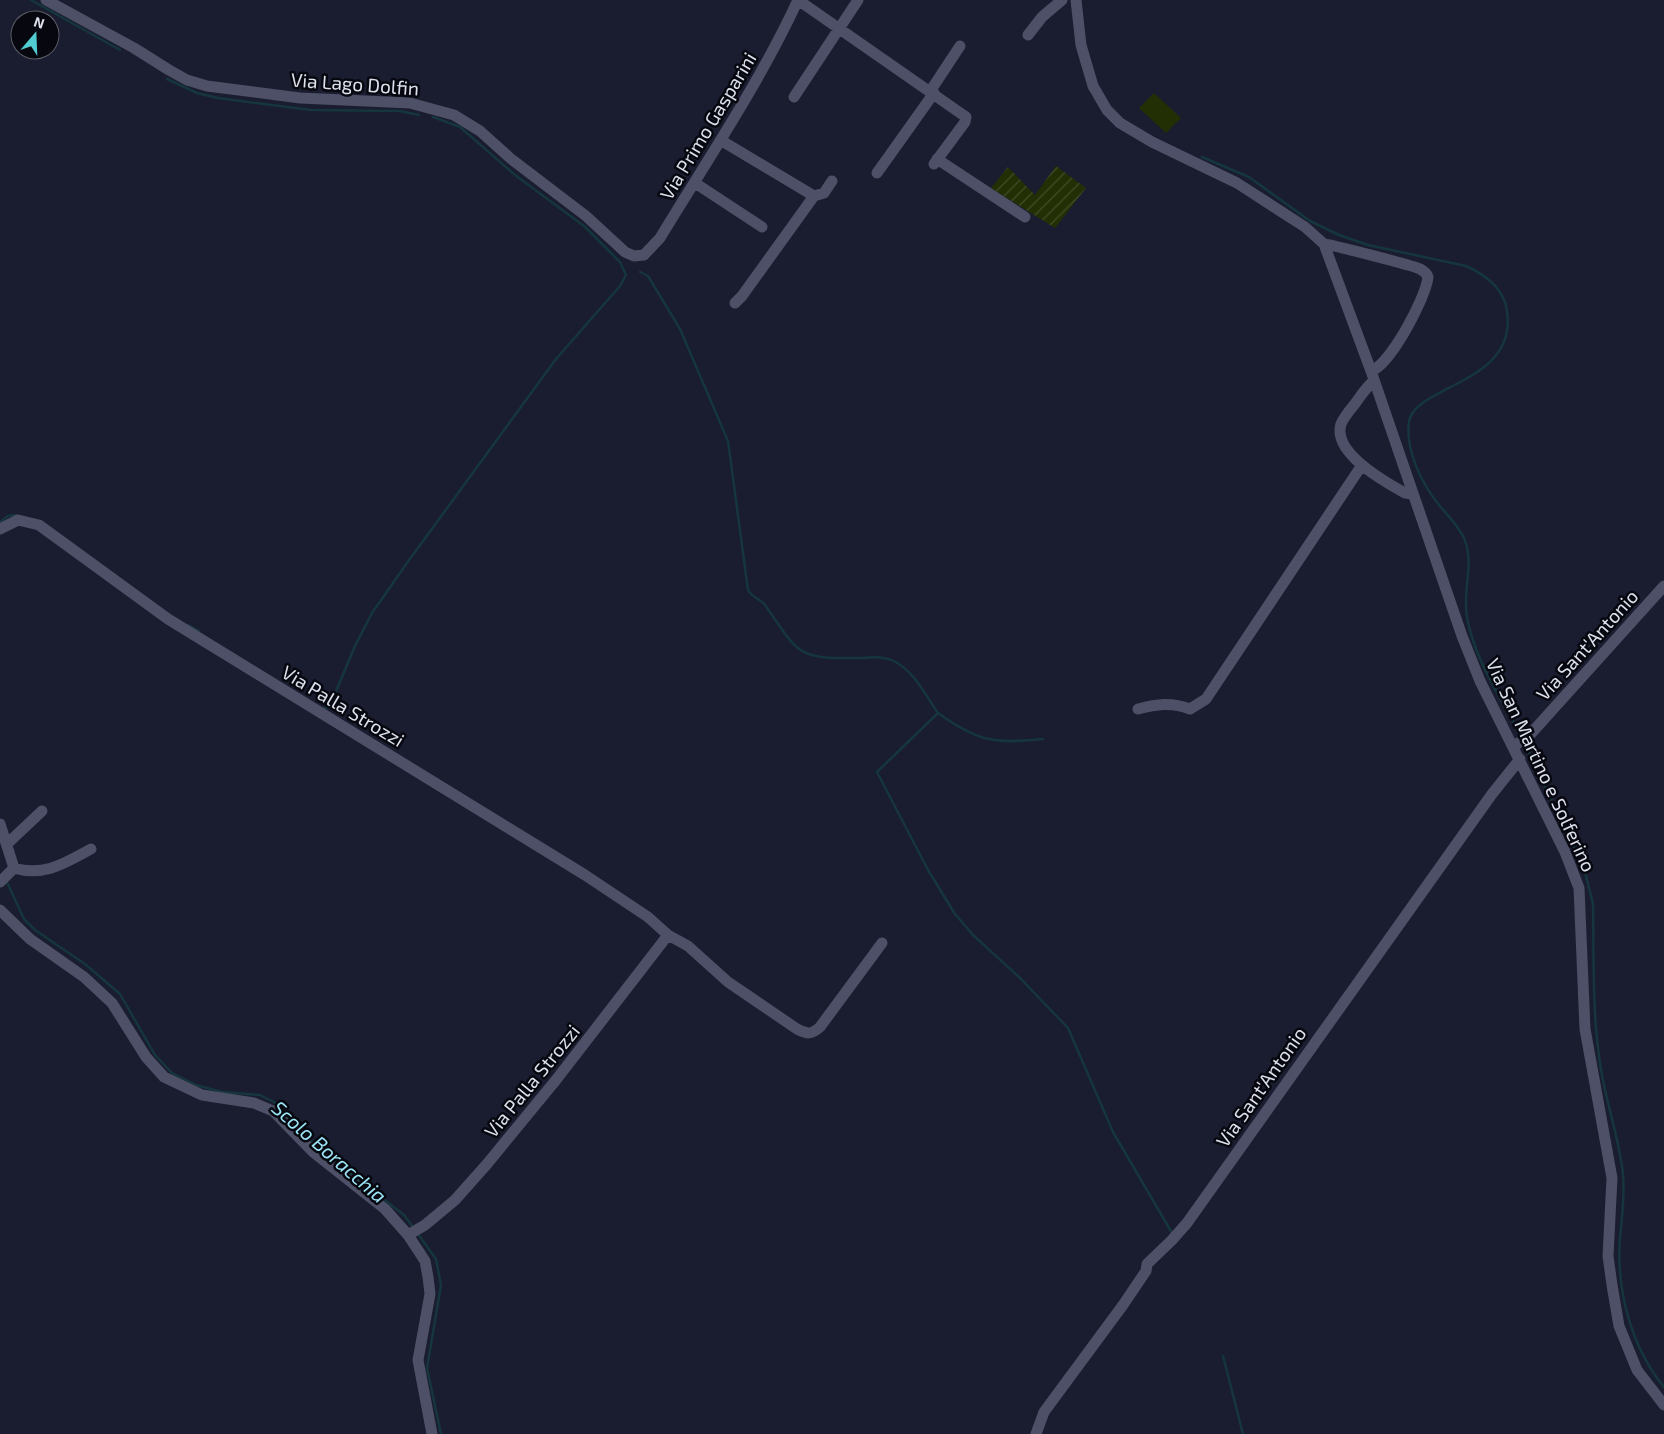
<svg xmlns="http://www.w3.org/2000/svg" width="1664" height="1434" viewBox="0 0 1664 1434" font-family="'Exo 2',sans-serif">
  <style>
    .garden { fill: url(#garden-furrows) }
    .pitch { fill: #222f04 }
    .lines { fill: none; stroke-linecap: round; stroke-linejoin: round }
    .stream { stroke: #16363e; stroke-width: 2.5 }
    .minor { stroke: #4d5066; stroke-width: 11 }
    .labels { text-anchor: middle; stroke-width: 5; stroke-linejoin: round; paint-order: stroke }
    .street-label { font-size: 19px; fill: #dde0ed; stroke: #07080f }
    .water-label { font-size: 20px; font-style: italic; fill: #9ce6f8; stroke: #07080f }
  </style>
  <defs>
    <pattern id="garden-furrows" width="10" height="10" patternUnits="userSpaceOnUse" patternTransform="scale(1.25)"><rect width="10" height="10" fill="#222f04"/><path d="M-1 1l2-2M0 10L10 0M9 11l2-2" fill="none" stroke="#424d29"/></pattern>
  </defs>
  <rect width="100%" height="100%" fill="#1a1c2f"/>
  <!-- garden -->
  <path class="garden" d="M1056,166L1086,188L1055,228L991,188L1008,167L1035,195Z"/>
  <!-- pitch -->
  <path class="pitch" d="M1154,93L1181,118L1166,133L1139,108Z"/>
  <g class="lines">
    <!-- stream -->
    <path class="stream" d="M31,0L120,50
      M167,79L197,93L218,98L311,110L400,111L419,115
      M1202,157L1249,177L1310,221L1339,235L1368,245L1466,266C1486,275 1504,288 1507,311C1518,384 1414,385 1409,422C1405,450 1422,484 1439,505C1448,516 1458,525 1464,538C1475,563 1462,591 1467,617C1474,659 1502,699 1521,737
      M640,272L648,276L680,329L728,441L748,590C752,598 760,598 765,605C798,652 795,659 856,658C868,658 882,655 894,661C915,672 925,695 938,713L877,772L928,870L955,914L973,935L1020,978L1068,1028L1113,1132L1172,1233
      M0,522L8,516L16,515
      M188,625L199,631
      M322,708H329L355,646L372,613L407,563L556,359L620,286L626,275L620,262L584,226L515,175L460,127L433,117
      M938,713C978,742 995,744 1043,739
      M1525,744L1584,868L1593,904C1594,957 1592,1010 1600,1063C1605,1100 1619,1136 1623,1174C1625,1196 1622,1216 1620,1238C1616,1289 1631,1347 1664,1387
      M6,880L24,919L35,930L85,964L120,994L155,1055L172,1073L196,1085L222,1092L260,1095L274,1102L320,1150L404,1215L413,1227
      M418,1234L436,1259L441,1285L427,1368L441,1434
      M1223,1356L1243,1434"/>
    <!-- minor -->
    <path class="minor" d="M46,0L134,48L169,70L187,80L207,86L300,98L410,103L454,115L480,131L510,158L586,216L625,252L634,256L644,255L660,238C708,159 759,84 798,0
      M798,0L966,117L965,122L934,164
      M1076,0L1081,45L1093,86L1107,110L1120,123L1152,142L1237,183L1305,227L1324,244L1371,371L1462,636L1480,681L1565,852L1579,888L1585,1029L1612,1178L1608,1256L1612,1285L1619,1326L1637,1370L1664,1405
      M1028,35L1042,17L1062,0
      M931,90L960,46
      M794,97L858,0
      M722,141L814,196
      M937,159L1025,217
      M877,173L934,93
      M695,183L762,227
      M814,196L824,193L832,181
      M1324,244C1329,244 1415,266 1420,269C1424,271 1427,274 1428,277C1426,298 1390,365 1371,371
      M735,303L742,296L814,196
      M1374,381C1366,387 1360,397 1354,405C1349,411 1344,417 1341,424C1332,453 1385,482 1405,493L1412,494
      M0,529L18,520L39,525L168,619L585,875L648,917L668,935L688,946L728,982L797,1029C807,1034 811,1035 820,1027L882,943
      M1138,709C1157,704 1171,702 1190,709L1206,699L1362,465
      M1513,746L1527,738L1664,586
      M0,824L14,868
      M8,843L42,811
      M0,882L14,868C44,877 65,863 91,849
      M0,910L30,939L84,977L112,1003L146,1057L164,1077L202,1095L254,1103L273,1111L313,1152L385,1209L408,1235L425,1261L428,1277L430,1294L418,1360L432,1434
      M408,1235L425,1225L455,1200L487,1164L556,1080L668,935
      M1036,1434L1044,1412L1123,1305L1146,1271L1147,1264L1172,1240L1187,1223L1492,794L1520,759"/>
  </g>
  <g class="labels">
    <!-- street labels -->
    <g class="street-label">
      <text transform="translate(355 84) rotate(4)" y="7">Via Lago Dolfin</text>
      <text transform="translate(708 126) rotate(-59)" y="7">Via Primo Gasparini</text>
      <text transform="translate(1587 645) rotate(-48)" y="7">Via Sant'Antonio</text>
      <text transform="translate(343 706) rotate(31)" y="7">Via Palla Strozzi</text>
      <text transform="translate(1541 765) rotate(65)" y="7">Via San Martino e Solferino</text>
      <text transform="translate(532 1081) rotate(-51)" y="7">Via Palla Strozzi</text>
      <text transform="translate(1261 1087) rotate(-55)" y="7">Via Sant'Antonio</text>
    </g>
    <!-- water labels -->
    <g class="water-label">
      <text transform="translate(329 1152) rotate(41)" y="7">Scolo Boracchia</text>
    </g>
  </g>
  <!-- north arrow -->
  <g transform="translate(35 35) rotate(19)"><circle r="24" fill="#07080f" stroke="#5d5e68"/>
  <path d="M0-4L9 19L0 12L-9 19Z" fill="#51ccd1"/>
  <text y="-8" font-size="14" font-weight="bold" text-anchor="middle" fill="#dde0ed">N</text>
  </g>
</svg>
